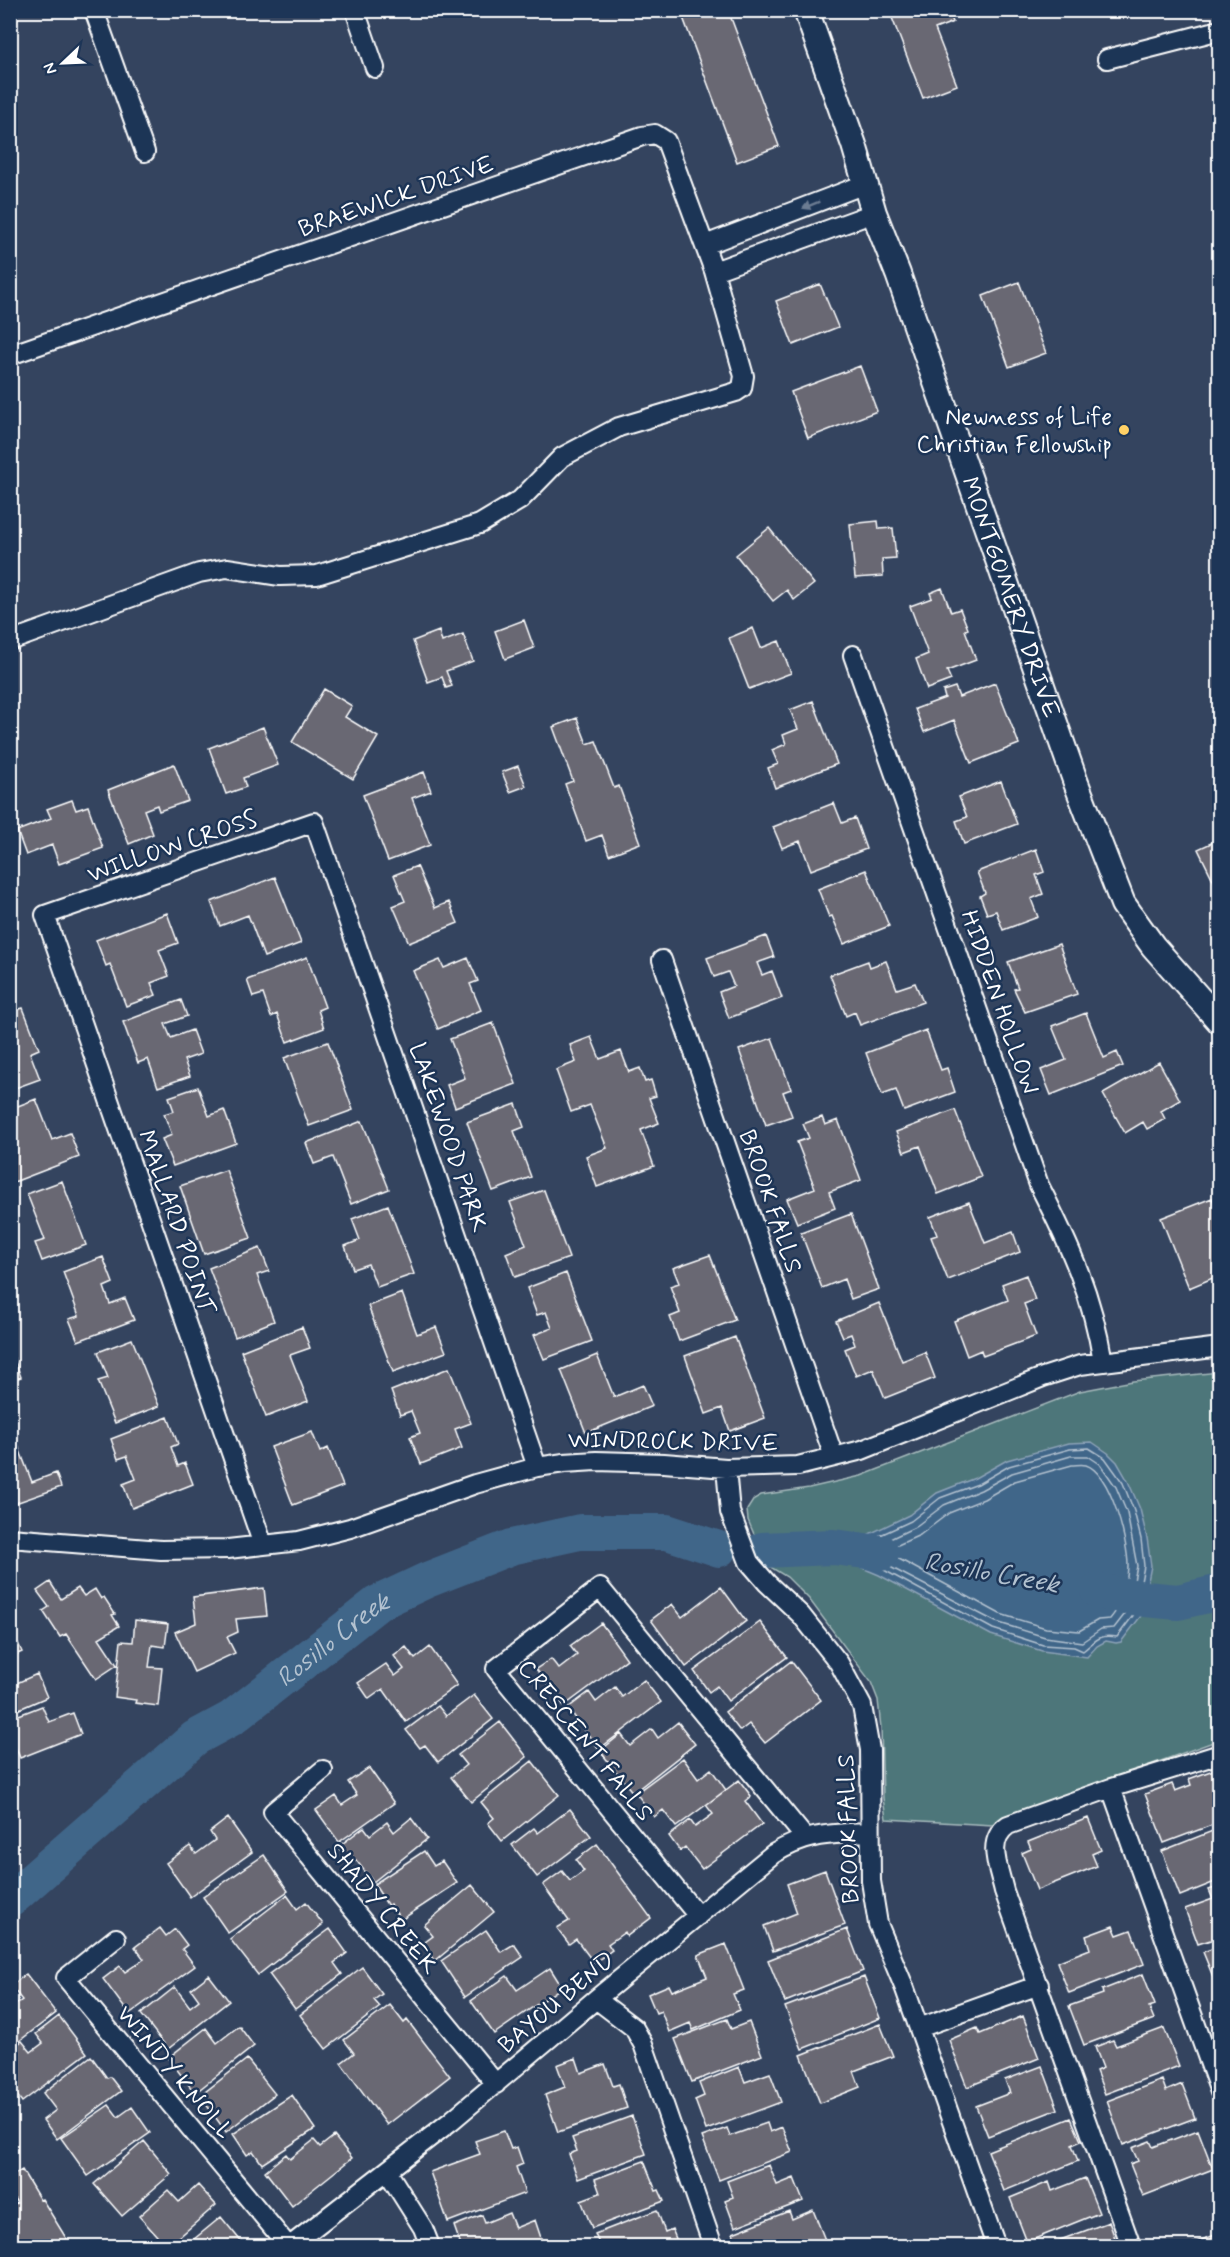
<svg xmlns="http://www.w3.org/2000/svg" width="1230" height="2257" viewBox="0 0 1230 2257" font-family="Mynerve,sans-serif">
  <style>
    .green { fill: #4e767a; stroke: #a6babc; stroke-width: 1.5 }
    .water { fill: #416689; stroke: #8da3b8; stroke-width: 1.5 }
    .lines { fill: none; stroke-linecap: round; stroke-linejoin: round }
    .shore { stroke: #b3c2d0; stroke-width: 1.5 }
    .river { stroke: #416689; stroke-width: 36 }
    .building { fill: #696773; stroke: #fff; stroke-width: 1.5 }
    .minor-casing { stroke: #fff; stroke-width: 22 }
    .secondary-casing { stroke: #fff; stroke-width: 28 }
    .minor { stroke: #1d3557; stroke-width: 18 }
    .secondary { stroke: #1d3557; stroke-width: 24 }
    .oneway { fill: #6c7c92 }
    .poi-dot { fill: #ffd166; stroke: #1d3557; stroke-width: 2 }
    .labels { text-anchor: middle; stroke-width: 5; stroke-linejoin: round; paint-order: stroke }
    .street-label { font-size: 24px; fill: #fff; stroke: #1d3557 }
    .poi-label { font-size: 24px; fill: #fff; stroke: #1d3557; text-anchor: end }
    .water-label { font-size: 26px; font-style: italic; fill: #b3c2d0; stroke: #1d3557 }
  </style>
  <rect width="100%" height="100%" fill="#34445f"/>
  <filter id="ink" filterUnits="userSpaceOnUse"><feTurbulence type="fractalNoise" baseFrequency=".0167" numOctaves="2"/><feDisplacementMap in="SourceGraphic" scale="12" xChannelSelector="R" yChannelSelector="G"/><feConvolveMatrix kernelMatrix="1 2 1 2 8 2 1 2 1" color-interpolation-filters="sRGB"/></filter>
  <g filter="url(#ink)">
    <!-- green -->
    <path class="green" d="M1219,1372V1740L1008,1816L993,1825L886,1819L883,1798L881,1728L878,1700L871,1682L809,1599L787,1577L767,1565L748,1520L747,1510L754,1499L761,1495L809,1488L861,1476L1080,1391L1133,1381Z"/>
    <!-- water -->
    <path class="water" d="M1092,1442L1108,1453L1117,1462L1128,1481L1140,1509L1147,1538L1151,1566L1141,1616L1121,1642L1116,1643L1106,1641L1097,1646L1087,1657L1042,1651L991,1635L879,1575L836,1557L833,1547L840,1538L863,1537L909,1515L937,1493L975,1478L1007,1460L1069,1443Z"/>
    <g class="lines">
      <!-- shore -->
      <path class="shore" d="M1089,1448L1105,1458L1123,1483L1134,1511L1141,1539L1144,1566L1135,1613L1117,1637C1098,1634 1097,1640 1083,1651L1074,1647L1043,1645L993,1629L882,1569L840,1551L843,1544L865,1542L911,1521L940,1498L978,1484L1009,1466L1070,1449Z
        M1071,1456H1088L1100,1464L1116,1487L1127,1513L1137,1566L1128,1610L1114,1628L1101,1629L1082,1642L1045,1637L996,1622L865,1554L867,1550L915,1527L944,1505L981,1490L1012,1473Z
        M1072,1465C1076,1465 1082,1464 1086,1465C1111,1473 1128,1543 1128,1566C1127,1585 1122,1605 1110,1619L1098,1620L1079,1631L1046,1628L1000,1614L888,1553L889,1549L920,1535L949,1513L984,1499L1015,1481Z"/>
      <!-- river -->
      <g class="river">
        <path d="M762,1550L833,1547L881,1553"/>
        <path d="M1098,1591L1145,1599L1178,1602L1220,1592"/>
        <path id="s1" d="M10,1900L195,1738L232,1718L378,1603L427,1580L511,1547L580,1532H667L719,1549"/>
      </g>
    </g>
    <!-- building -->
    <path class="building" d="M685,10H728L779,146L737,162L681,12Z
      M889,10H929L931,14L940,10H948L953,22L935,29L957,85L923,98Z
      M1019,282L1046,353L1009,367L983,296Z
      M820,284L838,327L793,345L776,301Z
      M860,366L877,411L808,438L791,392Z
      M878,521L879,529L893,528L896,558L882,559L883,576L855,578L850,524Z
      M769,528L814,584L794,600L787,590L773,601L736,555Z
      M942,588L951,612L960,609L968,629L965,630L976,660L947,671L951,680L927,689L916,659L928,654L910,606L932,598L930,593Z
      M524,620L534,648L505,659L495,631Z
      M753,628L761,648L779,641L791,673L749,689L729,638Z
      M439,631L442,642L463,634L473,661L446,671L452,686L446,688L442,677L428,682L413,641Z
      M995,683L1019,744L971,763L954,720L924,732L915,709L945,698L943,691L955,687L959,697Z
      M324,689L352,706L345,717L378,737L353,779L292,742Z
      M813,701L837,764L775,788L768,768L778,764L772,750L786,744L783,735L798,729L790,710Z
      M577,718L587,744L596,741L614,788L619,786L640,843L609,855L602,835L586,841L565,784L573,781L553,727Z
      M263,727L278,765L243,778L246,787L226,794L209,748Z
      M174,764L188,801L159,811L157,805L144,810L153,834L129,844L108,790Z
      M518,766L526,786L510,792L502,772Z
      M424,772L431,791L412,798L430,845L388,861L363,795Z
      M1001,781L1017,824L964,844L956,821L967,817L959,797Z
      M72,800L76,810L88,806L103,848L59,864L52,845L26,855L17,831L51,818L47,809Z
      M834,803L842,823L855,818L866,849L811,870L800,841L782,848L773,827Z
      M1220,839V894L1198,849Z
      M1036,849L1044,872L1036,875L1043,894L1031,899L1038,917L1003,930L996,911L987,914L980,896L985,893L977,872Z
      M417,866L435,908L449,902L458,923L409,943L393,906L405,901L394,875Z
      M866,870L889,926L844,944L832,916L829,917L818,889Z
      M275,877L301,943L264,957L248,915L220,926L211,902Z
      M167,913L178,943L159,950L169,976L151,983L156,995L126,1006L110,964L106,966L96,940Z
      M766,936L774,957L757,963L762,975L772,971L782,998L729,1018L719,992L734,986L728,972L714,977L707,958Z
      M1059,944L1077,994L1025,1012L1014,989L1018,988L1008,962Z
      M307,957L325,1007L318,1010L324,1028L287,1042L277,1014L271,1017L263,994L253,997L247,980Z
      M468,958L478,981L470,984L481,1010L438,1029L413,971L440,960L444,968Z
      M868,961L870,967L886,961L897,989L915,983L923,1002L860,1025L855,1012L846,1016L830,975Z
      M181,1000L187,1016L165,1024L171,1038L192,1030L201,1054L184,1060L190,1076L158,1087L148,1059L138,1063L123,1022Z
      M23,1008L39,1049L30,1053L40,1079L10,1090V1012Z
      M1086,1013L1104,1058L1117,1052L1123,1066L1051,1095L1041,1070L1066,1060L1052,1026Z
      M493,1023L516,1084L455,1107L447,1085L465,1078L450,1039Z
      M926,1030L941,1070L947,1068L955,1092L904,1111L896,1090L882,1095L866,1053Z
      M591,1037L600,1059L621,1051L629,1072L640,1068L645,1082L651,1080L656,1096L649,1098L659,1123L641,1130L654,1166L597,1187L586,1156L607,1148L590,1105L571,1112L556,1070L576,1062L570,1045Z
      M772,1038L791,1089L783,1092L792,1116L766,1125L739,1050Z
      M328,1042L353,1110L309,1126L284,1058Z
      M1159,1062L1180,1100L1161,1111L1165,1119L1147,1129L1143,1122L1125,1133L1103,1094Z
      M198,1087L209,1116L224,1110L236,1143L173,1166L162,1139L172,1135L164,1114L174,1111L169,1097Z
      M36,1099L52,1140L70,1133L79,1157L14,1182L10,1173V1109Z
      M516,1104L524,1127L514,1131L531,1177L493,1191L467,1122Z
      M955,1110L981,1177L938,1194L920,1146L904,1152L896,1132Z
      M822,1117L825,1125L838,1120L861,1180L829,1192L835,1208L797,1223L787,1199L815,1188L797,1142L809,1138L803,1124Z
      M362,1121L389,1189L351,1204L333,1157L314,1164L306,1143Z
      M226,1170L251,1238L204,1254L180,1186Z
      M62,1181L86,1245L42,1261L35,1243L45,1240L27,1194Z
      M544,1190L569,1258L515,1277L506,1253L526,1245L510,1202Z
      M1212,1198L1220,1217V1275L1189,1288L1161,1218Z
      M969,1202L985,1243L1013,1232L1020,1252L948,1280L931,1237L937,1235L930,1217Z
      M388,1205L414,1274L377,1287L368,1264L353,1269L345,1246L360,1240L352,1219Z
      M851,1214L879,1289L851,1299L844,1279L822,1288L801,1233Z
      M260,1248L269,1271L257,1275L274,1321L235,1337L209,1268Z
      M710,1255L735,1320L679,1341L670,1317L680,1313L670,1286L679,1283L673,1268Z
      M103,1257L113,1283L104,1287L110,1304L125,1298L134,1320L78,1341L69,1319L79,1316L63,1272Z
      M566,1273L592,1341L544,1359L534,1335L552,1328L546,1312L537,1315L527,1288Z
      M1026,1275L1035,1300L1024,1304L1036,1336L983,1356L981,1350L967,1356L954,1321L1008,1300L1002,1284Z
      M402,1293L417,1334L436,1327L446,1352L393,1372L368,1306Z
      M879,1303L902,1361L925,1352L935,1378L885,1398L873,1369L856,1376L845,1349L855,1345L851,1334L843,1337L836,1321Z
      M302,1327L310,1348L290,1355L308,1401L266,1417L241,1351Z
      M735,1337L765,1418L730,1431L722,1408L706,1414L685,1356Z
      M132,1339L159,1406L115,1423L98,1381L108,1378L98,1352Z
      M10,1349L21,1377L10,1381Z
      M597,1355L614,1397L643,1385L652,1406L586,1433L561,1370Z
      M449,1368L471,1423L455,1429L462,1448L421,1464L410,1437L420,1433L411,1411L400,1415L391,1391Z
      M168,1417L178,1444L171,1447L178,1466L185,1463L193,1484L132,1508L123,1484L136,1479L127,1456L118,1459L111,1439Z
      M10,1425L32,1482L56,1473L61,1487L10,1505Z
      M312,1432L320,1452L328,1448L343,1486L293,1505L271,1447Z
      M50,1582L61,1599L78,1588L84,1596L95,1589L101,1599L104,1597L115,1614L112,1615L119,1626L99,1638L117,1665L96,1679L66,1634L60,1637L43,1611L49,1607L37,1591Z
      M721,1587L746,1621L686,1667L651,1620L672,1604L682,1617Z
      M264,1588L267,1616L236,1619L238,1632L227,1637L235,1653L194,1672L175,1632L196,1623L193,1597Z
      M135,1620L168,1624L165,1647L152,1645L149,1667L162,1668L158,1706L135,1703L136,1700L115,1697L121,1641L133,1642Z
      M760,1622L787,1657L728,1701L717,1686L709,1692L694,1671Z
      M601,1623L627,1659L564,1706L536,1669L551,1659L559,1669L577,1655L570,1646Z
      M12,1630L22,1652L10,1657V1631Z
      M406,1647L415,1659L430,1647L457,1685L406,1722L383,1689L369,1699L358,1683L386,1664L395,1676L404,1669L394,1656Z
      M791,1661L821,1700L765,1743L749,1724L740,1731L725,1712Z
      M37,1674L47,1697L10,1713V1686Z
      M644,1680L661,1702L599,1749L568,1708L589,1692L596,1702L615,1687L622,1697Z
      M474,1695L493,1719L438,1762L425,1745L420,1748L406,1730L438,1706L446,1716Z
      M42,1706L49,1722L73,1713L81,1734L20,1758L16,1748L10,1750V1716L11,1718Z
      M500,1722L527,1757L471,1802L451,1777L466,1765L458,1755Z
      M678,1722L695,1744L633,1793L600,1751L621,1734L630,1746L652,1729L658,1738Z
      M683,1758L698,1779L711,1769L726,1790L676,1827L663,1810L654,1817L636,1793Z
      M532,1761L559,1795L502,1841L488,1823L494,1818L481,1802Z
      M369,1768L394,1803L339,1842L316,1810L336,1796L342,1805L357,1795L348,1782Z
      M1216,1769L1220,1778V1822L1164,1843L1145,1794L1172,1784L1175,1791L1191,1785L1189,1779Z
      M739,1780L751,1796L745,1801L762,1824L702,1869L685,1847L680,1851L669,1836L690,1820L695,1827L713,1814L706,1805Z
      M570,1809L591,1836L537,1877L512,1845L534,1828L538,1833Z
      M228,1818L252,1852L190,1897L166,1863L190,1846L196,1854L215,1840L210,1832Z
      M411,1818L427,1839L373,1882L356,1860L351,1864L338,1847L364,1827L370,1835L387,1822L394,1832Z
      M1088,1818L1101,1850L1092,1854L1097,1866L1037,1890L1022,1853L1031,1849L1028,1842Z
      M1220,1828V1880L1180,1896L1162,1851Z
      M597,1844L651,1918L627,1936L625,1932L608,1944L612,1950L594,1963L576,1939L569,1944L557,1928L569,1921L543,1885L562,1871L570,1881L584,1871L576,1860Z
      M424,1851L434,1866L442,1861L457,1883L401,1920L390,1904L388,1906L374,1884Z
      M264,1855L288,1891L228,1933L203,1897Z
      M825,1870L845,1925L773,1951L764,1926L797,1913L787,1884Z
      M472,1885L494,1912L435,1961L421,1945L433,1936L424,1925Z
      M1220,1886V1937L1198,1944L1185,1909L1213,1899L1209,1890Z
      M287,1895L297,1909L306,1902L323,1924L258,1975L230,1939Z
      M1113,1926L1117,1935L1131,1930L1144,1964L1069,1993L1057,1962L1090,1949L1086,1936Z
      M160,1928L166,1936L175,1929L187,1945L182,1949L195,1966L129,2014L103,1979L120,1966L125,1972L144,1959L135,1947Z
      M330,1929L347,1953L334,1963L342,1974L295,2009L269,1974Z
      M847,1929L863,1971L785,2002L768,1960Z
      M486,1930L501,1952L514,1944L523,1957L465,1997L441,1961Z
      M726,1944L744,1990L733,1994L740,2010L693,2030L690,2023L669,2032L661,2011L656,2013L648,1994L669,1985L672,1991L707,1977L698,1955Z
      M1220,1946V1994L1203,1952Z
      M362,1967L382,1994L374,2000L380,2007L326,2049L300,2015Z
      M550,1968L562,1987L494,2034L471,2001L507,1976L517,1990Z
      M26,1974L56,2013L10,2048V2009L22,2000L11,1986Z
      M1143,1974L1155,2005L1149,2007L1154,2019L1084,2045L1069,2006L1103,1994L1102,1990Z
      M209,1975L229,2001L168,2049L141,2014L175,1987L190,2007L199,2000L191,1989Z
      M864,1977L880,2018L802,2049L785,2007Z
      M390,2005L404,2023L407,2020L450,2076L387,2125L341,2063L354,2053L344,2040Z
      M59,2016L87,2053L22,2102L10,2086V2076L17,2071L10,2062V2050L22,2041L31,2052L43,2043L36,2034Z
      M1023,2016L1039,2058L967,2087L949,2040L977,2028L980,2034Z
      M727,2019L731,2029L749,2022L762,2055L692,2082L675,2039Z
      M880,2024L893,2056L854,2071L860,2087L820,2103L801,2055Z
      M239,2026L254,2046L195,2093L168,2058L206,2028L217,2043Z
      M1164,2028L1179,2066L1105,2094L1096,2071L1103,2068L1095,2047L1113,2040L1116,2046Z
      M91,2056L107,2078L110,2077L121,2091L57,2139L43,2120L56,2110L43,2093Z
      M576,2058L581,2073L605,2064L613,2086L619,2084L627,2108L558,2132L545,2095L565,2087L557,2065Z
      M247,2059L275,2094L226,2132L200,2096Z
      M1042,2066L1058,2109L988,2136L976,2106L1010,2093L1005,2080Z
      M739,2067L745,2082L770,2073L781,2102L706,2130L695,2100L704,2096L699,2083Z
      M1162,2080L1166,2091L1182,2084L1195,2118L1123,2145L1107,2101Z
      M292,2095L315,2129L262,2164L253,2151L247,2155L233,2134Z
      M109,2105L118,2117L132,2107L150,2133L88,2176L61,2138Z
      M632,2116L646,2154L578,2179L569,2154L577,2151L572,2138Z
      M1071,2118L1081,2141L1072,2145L1078,2161L1004,2191L988,2151Z
      M767,2123L770,2132L782,2127L792,2152L719,2180L702,2137L727,2128L730,2136Z
      M1198,2130L1213,2169L1143,2196L1130,2164L1138,2161L1132,2148L1150,2141L1153,2147Z
      M504,2131L511,2149L517,2147L523,2164L516,2167L525,2193L448,2222L430,2172L480,2154L475,2141Z
      M334,2136L352,2158L292,2206L265,2171L286,2154L290,2159L314,2140L320,2147Z
      M144,2141L171,2174L122,2216L94,2184Z
      M644,2161L656,2191L659,2190L664,2201L592,2228L581,2200L600,2193L595,2179Z
      M769,2165L777,2185L794,2178L803,2201L735,2227L725,2200L733,2197L727,2181Z
      M22,2170L40,2200L42,2199L71,2246H10V2207L17,2203L10,2191V2177Z
      M1085,2178L1099,2213L1027,2242L1010,2198L1049,2182L1052,2191Z
      M198,2185L216,2205L169,2246H166L139,2216L168,2190L179,2202Z
      M657,2210L665,2232L672,2229L679,2246H600L595,2234Z
      M813,2210L827,2245L823,2246H738L733,2233L789,2211L792,2219Z
      M509,2213L515,2228L535,2220L542,2241L527,2246H467L466,2245L461,2246L454,2226L482,2215L485,2223Z
      M221,2217L245,2246H177L185,2240L188,2244Z
      M1109,2222L1118,2246H1044Z
      M1220,2233V2246H1186Z
      M394,2241L396,2246H379Z"/>
    <g class="lines">
      <!-- minor casing -->
      <g class="minor-casing">
        <path id="minor" d="M94,10L145,152
          M355,10L375,68
          M1107,59L1220,30
          M705,245L865,184
          M714,271L874,213
          M10,355L642,136L655,134L666,141L714,271L744,376L742,388L736,392L619,427L562,457L520,500L480,524L317,575L280,576L227,568L199,573L10,641
          M853,655L1039,1185C1070,1246 1092,1294 1103,1362
          M662,960L834,1457
          M726,1468L730,1512L749,1562L767,1583L801,1615L839,1663L862,1706L870,1750L871,1881L878,1924L905,1989L996,2246
          M10,1538L161,1550L228,1549L299,1541L350,1528L475,1484L537,1467L564,1463L596,1461L664,1463L726,1468L798,1466L862,1450L1043,1377L1080,1365L1220,1347
          M263,1545L45,915L314,822L537,1467
          M323,1770L273,1812L496,2084
          M1111,1788L1220,2092
          M698,1916L496,1669L600,1588L806,1839
          M116,1938L66,1978L288,2246
          M596,1999L634,2028L643,2044L713,2246
          M919,2028L1039,1985
          M387,2171L423,2228L430,2246
          M290,2246L451,2121L596,1999L773,1854C808,1833 830,1834 869,1832
          M1131,2246L1004,1891C999,1868 985,1841 1008,1825L1111,1788L1220,1754"/>
      </g>
      <!-- secondary casing -->
      <g class="secondary-casing">
        <g id="secondary">
          <path id="s2" d="M806,10L854,145L874,213L898,274L1076,783L1123,904L1153,946L1220,1022"/>
        </g>
      </g>
      <!-- minor -->
      <use href="#minor" class="minor"/>
      <!-- secondary -->
      <use href="#secondary" class="secondary"/>
    </g>
    <!-- one-way arrows -->
    <defs><path id="oneway-solid" d="M-6-.8H1V-3.2L6.5 0L1 3.2V.8H-6Z" transform="scale(1.5)"/></defs>
    <use class="oneway" href="#oneway-solid" transform="translate(811 205) rotate(158)"/>
  </g>
  <!-- markers -->
  <circle class="poi-dot" cx="1124" cy="430" r="6"/>
  <g class="labels">
    <!-- street labels -->
    <g class="street-label">
      <text transform="translate(396 196) rotate(-19)" y="8">BRAEWICK DRIVE</text>
      <text dy="8" stroke="none"><textPath href="#s2" startOffset="622">MONTGOMERY DRIVE</textPath></text>
      <text transform="translate(172 846) rotate(-19)" y="8">WILLOW CROSS</text>
      <text transform="translate(1000 1002) rotate(71)" y="8">HIDDEN HOLLOW</text>
      <text transform="translate(449 1137) rotate(71)" y="8">LAKEWOOD PARK</text>
      <text transform="translate(771 1201) rotate(71)" y="8">BROOK FALLS</text>
      <text transform="translate(177 1222) rotate(71)" y="8">MALLARD POINT</text>
      <text transform="translate(673 1441) rotate(1)" y="8">WINDROCK DRIVE</text>
      <text transform="translate(586 1740) rotate(51)" y="8">CRESCENT FALLS</text>
      <text transform="translate(848 1829) rotate(-92)" y="8">BROOK FALLS</text>
      <text transform="translate(383 1908) rotate(51)" y="8">SHADY CREEK</text>
      <text transform="translate(556 2002) rotate(-40)" y="8">BAYOU BEND</text>
      <text transform="translate(175 2072) rotate(50)" y="8">WINDY KNOLL</text>
    </g>
    <!-- poi labels -->
    <g class="poi-label">
      <text x="1112" y="424">Newness of Life<tspan x="1112" dy="28">Christian Fellowship</tspan></text>
    </g>
    <!-- water labels -->
    <g class="water-label">
      <text transform="translate(992 1572) rotate(10)" y="9">Rosillo Creek</text>
      <text dy="9" stroke="none"><textPath href="#s1" startOffset="416">Rosillo Creek</textPath></text>
    </g>
  </g>
  <!-- margin -->
  <rect width="1230" height="2257" fill="none" stroke="#1d3557" stroke-width="36"/>
  <rect x="18" y="18" width="1194" height="2221" fill="none" stroke="#fff" stroke-width="2" filter="url(#ink)"/>
  <!-- north arrow -->
  <g transform="translate(63 63) rotate(247)" stroke="#1d3557" stroke-width="4.5" paint-order="stroke">
  <path d="M0-4.5L10 22L0 15L-10 22Z" fill="#ffffff"/>
  <text y="-9" font-size="16" font-weight="bold" text-anchor="middle" fill="#ffffff">N</text>
  </g>
</svg>
